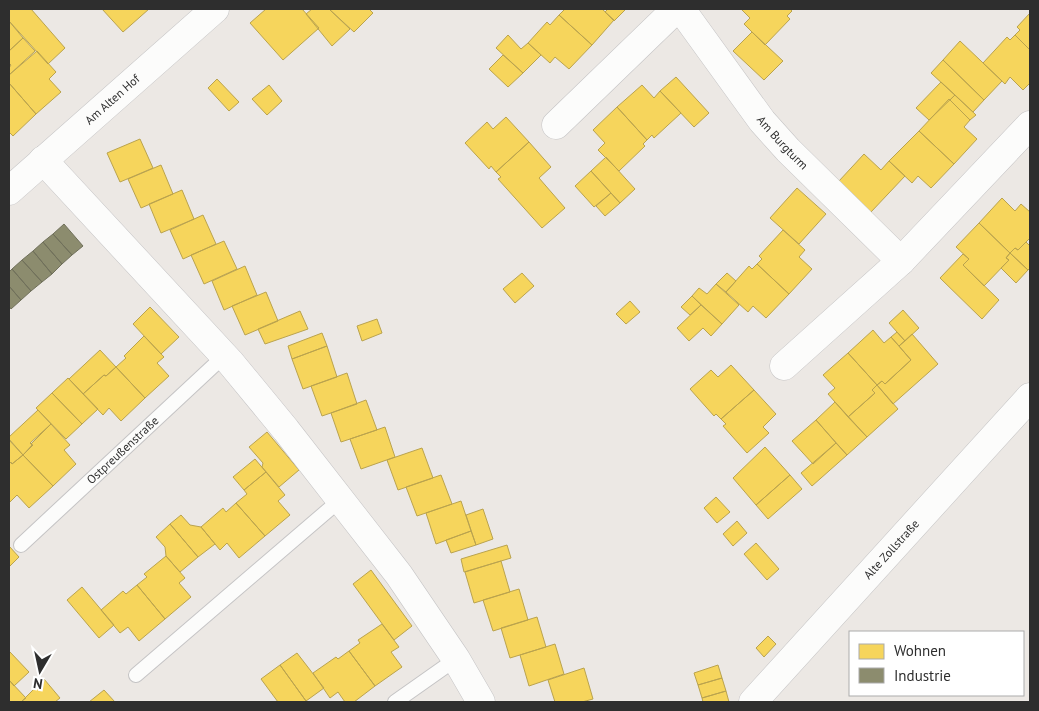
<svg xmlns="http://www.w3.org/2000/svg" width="1039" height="711" viewBox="0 0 1039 711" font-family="'PT Sans',sans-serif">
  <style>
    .homes { fill: #f6d55c; stroke: #baa34e }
    .industry { fill: #8c8c6e; stroke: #70705b }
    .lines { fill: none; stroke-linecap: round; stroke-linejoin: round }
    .service-casing { stroke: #c5c4c5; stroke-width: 16 }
    .minor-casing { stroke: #c5c4c5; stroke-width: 29 }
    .service { stroke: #fcfcfb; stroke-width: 14 }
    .minor { stroke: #fcfcfb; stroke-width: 28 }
    .labels { text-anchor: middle; stroke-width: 5; stroke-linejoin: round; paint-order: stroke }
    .street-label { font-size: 12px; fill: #2e2e2e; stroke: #fff }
  </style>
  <rect width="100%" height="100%" fill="#ece8e4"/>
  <!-- homes -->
  <path class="homes" d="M9,9H31L65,48L48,64L9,21Z
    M102,9H149L123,32Z
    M266,9H302L319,28L283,60L250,23Z
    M312,9H329L350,29L332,46L306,14Z
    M329,9H369L373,13L354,32Z
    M565,9H602L614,20L592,45L559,15Z
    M608,9H626L614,21L605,12Z
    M741,9H790L792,11L787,16L790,19L765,45L744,24L750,18Z
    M1030,13V50L1015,35L1020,30L1017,27Z
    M559,15L592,45L569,69L555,57L550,63L528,43L547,22L550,25Z
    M9,21L23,38L9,51Z
    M752,32L783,61L764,80L733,51Z
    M508,35L521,49L528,43L541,55L523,73L496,48Z
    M1015,35L1030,50V83L1023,90L1010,77L1005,84L983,63L1007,37L1010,40Z
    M23,38L35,51L9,75V68L11,65L9,63V51Z
    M960,41L1002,81L984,100L943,60Z
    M37,51L56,72L49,79L61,92L36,114L9,83V75Z
    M503,55L523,73L508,87L489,69Z
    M943,60L984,100L973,112L931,73Z
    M676,77L709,113L694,127L660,91Z
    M217,79L239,102L229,111L208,88Z
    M941,82L955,95L929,120L916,108Z
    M9,83L36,114L13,136L9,132Z
    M269,85L282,101L267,115L252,99Z
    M642,85L654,98L660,91L681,113L654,138L652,135L647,140L617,107Z
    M955,95L976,115L970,120L950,100Z
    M949,99L970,120L964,127L977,139L954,164L919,131Z
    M617,107L647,140L643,144L645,146L619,171L598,150L605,143L593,130Z
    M506,117L529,142L496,172L491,166L489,169L465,143L487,122L493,129Z
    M919,131L954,164L931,188L918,176L912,183L889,161Z
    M140,139L153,168L120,182L107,153Z
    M529,142L551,167L539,178L565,208L542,228L498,179L501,177L496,172Z
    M864,154L881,170L889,161L905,176L871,212L839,181Z
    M606,157L635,189L620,203L591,171Z
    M161,165L173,194L141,208L128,179Z
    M591,171L611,193L594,207L575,186Z
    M797,188L826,214L799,244L770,218Z
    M182,190L194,219L161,233L149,204Z
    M611,193L620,203L605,216L596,206Z
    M1002,198L1015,211L1021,204L1030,212V238L1018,250L1015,248L1010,253L979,223Z
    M203,215L216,244L183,259L170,230Z
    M979,223L1010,253L1006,258L1009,260L984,286L963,265L969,259L956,247Z
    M783,230L805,250L799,257L812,269L789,294L757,264L762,259L759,256Z
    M224,241L237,269L204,284L191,255Z
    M1026,242L1030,246V268L1028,270L1010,253L1015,248L1018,250Z
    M1010,253L1028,270L1016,283L1001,268L1009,260L1006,258Z
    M963,254L969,259L963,265L999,300L982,319L940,278Z
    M757,264L789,294L766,318L753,306L748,312L726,292L749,266L752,269Z
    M245,266L257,295L224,310L212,281Z
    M522,273L534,286L515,303L503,289Z
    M727,273L736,281L726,292L716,284Z
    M716,284L739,305L722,324L692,296L699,288L707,294Z
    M266,292L278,321L245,335L232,306Z
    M692,296L701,305L690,315L681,307Z
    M630,301L640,312L626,324L616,314Z
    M701,305L722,324L711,336L703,328L689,341L677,328Z
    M150,307L179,337L161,354L133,324Z
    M903,310L919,328L905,341L889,323Z
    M300,311L308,329L265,344L258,329Z
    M377,319L382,333L362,341L357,326Z
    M873,330L884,343L891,337L911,360L885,384L882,381L877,385L848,353Z
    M897,332L905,341L899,346L891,337Z
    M322,333L327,346L292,359L288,346Z
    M912,334L938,364L893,404L877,385L882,381L885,384L911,360L899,346Z
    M144,336L164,357L157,363L169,376L145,398L116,367L126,358L124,356Z
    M327,346L337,377L303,389L292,359Z
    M100,350L116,367L106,376L104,375L83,394L69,379Z
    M848,353L877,385L872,390L875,393L848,417L828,394L835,388L823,375Z
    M731,365L754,390L721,419L716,414L714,416L690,389L711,370L718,377Z
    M116,367L145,398L121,421L109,408L103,415L83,394L104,375L106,376Z
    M347,373L357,404L322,416L311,386Z
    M68,378L98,409L82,424L52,393Z
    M877,385L898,409L867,437L848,417L875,393L872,390Z
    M754,390L776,414L763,427L769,433L747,453L723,426L726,424L721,419Z
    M52,393L82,424L66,439L36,408Z
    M366,400L377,430L341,442L331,413Z
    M835,402L867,437L847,455L816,420Z
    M38,410L51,424L30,443L32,445L23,455L9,439V437Z
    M816,420L836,443L813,464L792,441Z
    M51,424L70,445L64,450L76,464L53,486L23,455L33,445L31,444Z
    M385,427L395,457L361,469L350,439Z
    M267,432L299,470L279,487L262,467L263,463L249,447Z
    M9,440L23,455L12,464L11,462L9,464Z
    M836,443L847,455L812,486L801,473Z
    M765,447L790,475L756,505L733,478Z
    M422,448L433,478L398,490L387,460Z
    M23,455L53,486L29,508L17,495L10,502L9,501V464L10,462L12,464Z
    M255,459L266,472L244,490L233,477Z
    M266,472L285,495L278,501L290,515L265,536L236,503L247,494L244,490Z
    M441,475L452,504L417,516L406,487Z
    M790,475L802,489L768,519L756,505Z
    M716,497L730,512L717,523L704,508Z
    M461,501L471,531L436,544L426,513Z
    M236,503L265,536L239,558L227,543L220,550L201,527L223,508L226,512Z
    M483,509L493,539L476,545L466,515Z
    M181,515L190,525L201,527L215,544L198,557L170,524Z
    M737,521L747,533L733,546L723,534Z
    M170,524L198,557L180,572L166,556L165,547L156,537Z
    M471,531L476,545L451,553L446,540Z
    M756,543L779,569L767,580L744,554Z
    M507,545L511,558L464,572L461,559Z
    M9,546L19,557L9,567Z
    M166,556L185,578L179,583L191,597L165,619L137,585L147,577L144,574Z
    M501,561L510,592L474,603L465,572Z
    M371,570L412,626L394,640L353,584Z
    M137,585L165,619L139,641L128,627L120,633L101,610L123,591L126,594Z
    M82,587L114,625L99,638L67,600Z
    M519,589L528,620L493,631L483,600Z
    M537,617L546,647L510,658L501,628Z
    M382,624L399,647L391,652L402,667L375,686L349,651L360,643L358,640Z
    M768,636L776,644L764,657L756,648Z
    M555,644L564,674L529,686L520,655Z
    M349,651L375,686L354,702H345L338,692L330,698L313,673L336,657L338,659Z
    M10,652L29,672L14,686L9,680V654Z
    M297,653L324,688L306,701L280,665Z
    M280,665L306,701L304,702H278L261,679Z
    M718,665L722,678L698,685L694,673Z
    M584,668L593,699L582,702H555L548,680Z
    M722,678L726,691L702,698L698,685Z
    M44,679L60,698L55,702H21Z
    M9,680L26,698L21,702H9Z
    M104,690L115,702H89Z
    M726,691L729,702H703L702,698Z"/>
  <!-- industry -->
  <path class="industry" d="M64,224L83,246L72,255L53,234Z
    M53,234L72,255L62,264L43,242Z
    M43,242L62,264L52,274L33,251Z
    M33,251L52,274L42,282L22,260Z
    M22,260L42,282L31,291L12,269Z
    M12,269L31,291L21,300L9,286V272Z
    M9,286L21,300L11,309L9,306Z"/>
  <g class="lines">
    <!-- service casing -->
    <g class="service-casing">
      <g id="service">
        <path id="s1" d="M21,545L224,356"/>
        <path d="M136,675L340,500"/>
        <path d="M395,702L456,659"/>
      </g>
    </g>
    <!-- minor casing -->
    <g class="minor-casing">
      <g id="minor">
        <path id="s2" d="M681,9L762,121L788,150L901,261"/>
        <path d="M556,125L676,9"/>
        <path d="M43,160L230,362L286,430L399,575L456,659L481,702"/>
        <path id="s3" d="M9,191L215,9"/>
        <path d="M784,366L901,261L1030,125"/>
        <path id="s4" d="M753,702L1030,397"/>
      </g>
    </g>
    <!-- service -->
    <use href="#service" class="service"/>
    <!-- minor -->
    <use href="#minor" class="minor"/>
  </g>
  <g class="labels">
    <!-- street labels -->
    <g class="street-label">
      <text dy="4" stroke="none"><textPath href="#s3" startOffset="138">Am Alten Hof</textPath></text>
      <text dy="4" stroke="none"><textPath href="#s2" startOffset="168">Am Burgturm</textPath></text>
      <text dy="4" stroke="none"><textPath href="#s1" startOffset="139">Ostpreußenstraße</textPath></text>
      <text dy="4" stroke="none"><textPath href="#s4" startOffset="206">Alte Zollstraße</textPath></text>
    </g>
  </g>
  <!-- border -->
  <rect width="1039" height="711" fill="none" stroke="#2e2e2e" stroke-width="20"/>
  <!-- legend -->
  <rect x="849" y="631" width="175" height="65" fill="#ffffff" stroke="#ababab"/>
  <rect x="859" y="644" width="25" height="15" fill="#f6d55c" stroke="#ababab"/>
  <text x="894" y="656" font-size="15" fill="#2e2e2e">Wohnen</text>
  <rect x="859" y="668" width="25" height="15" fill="#8c8c6e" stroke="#ababab"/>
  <text x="894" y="681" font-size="15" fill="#2e2e2e">Industrie</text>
  <!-- north arrow -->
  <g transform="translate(40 671) rotate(189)" stroke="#ffffff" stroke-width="4" paint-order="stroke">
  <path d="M0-4L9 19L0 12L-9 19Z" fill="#2e2e2e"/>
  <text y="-8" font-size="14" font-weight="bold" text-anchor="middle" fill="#2e2e2e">N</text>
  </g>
</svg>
